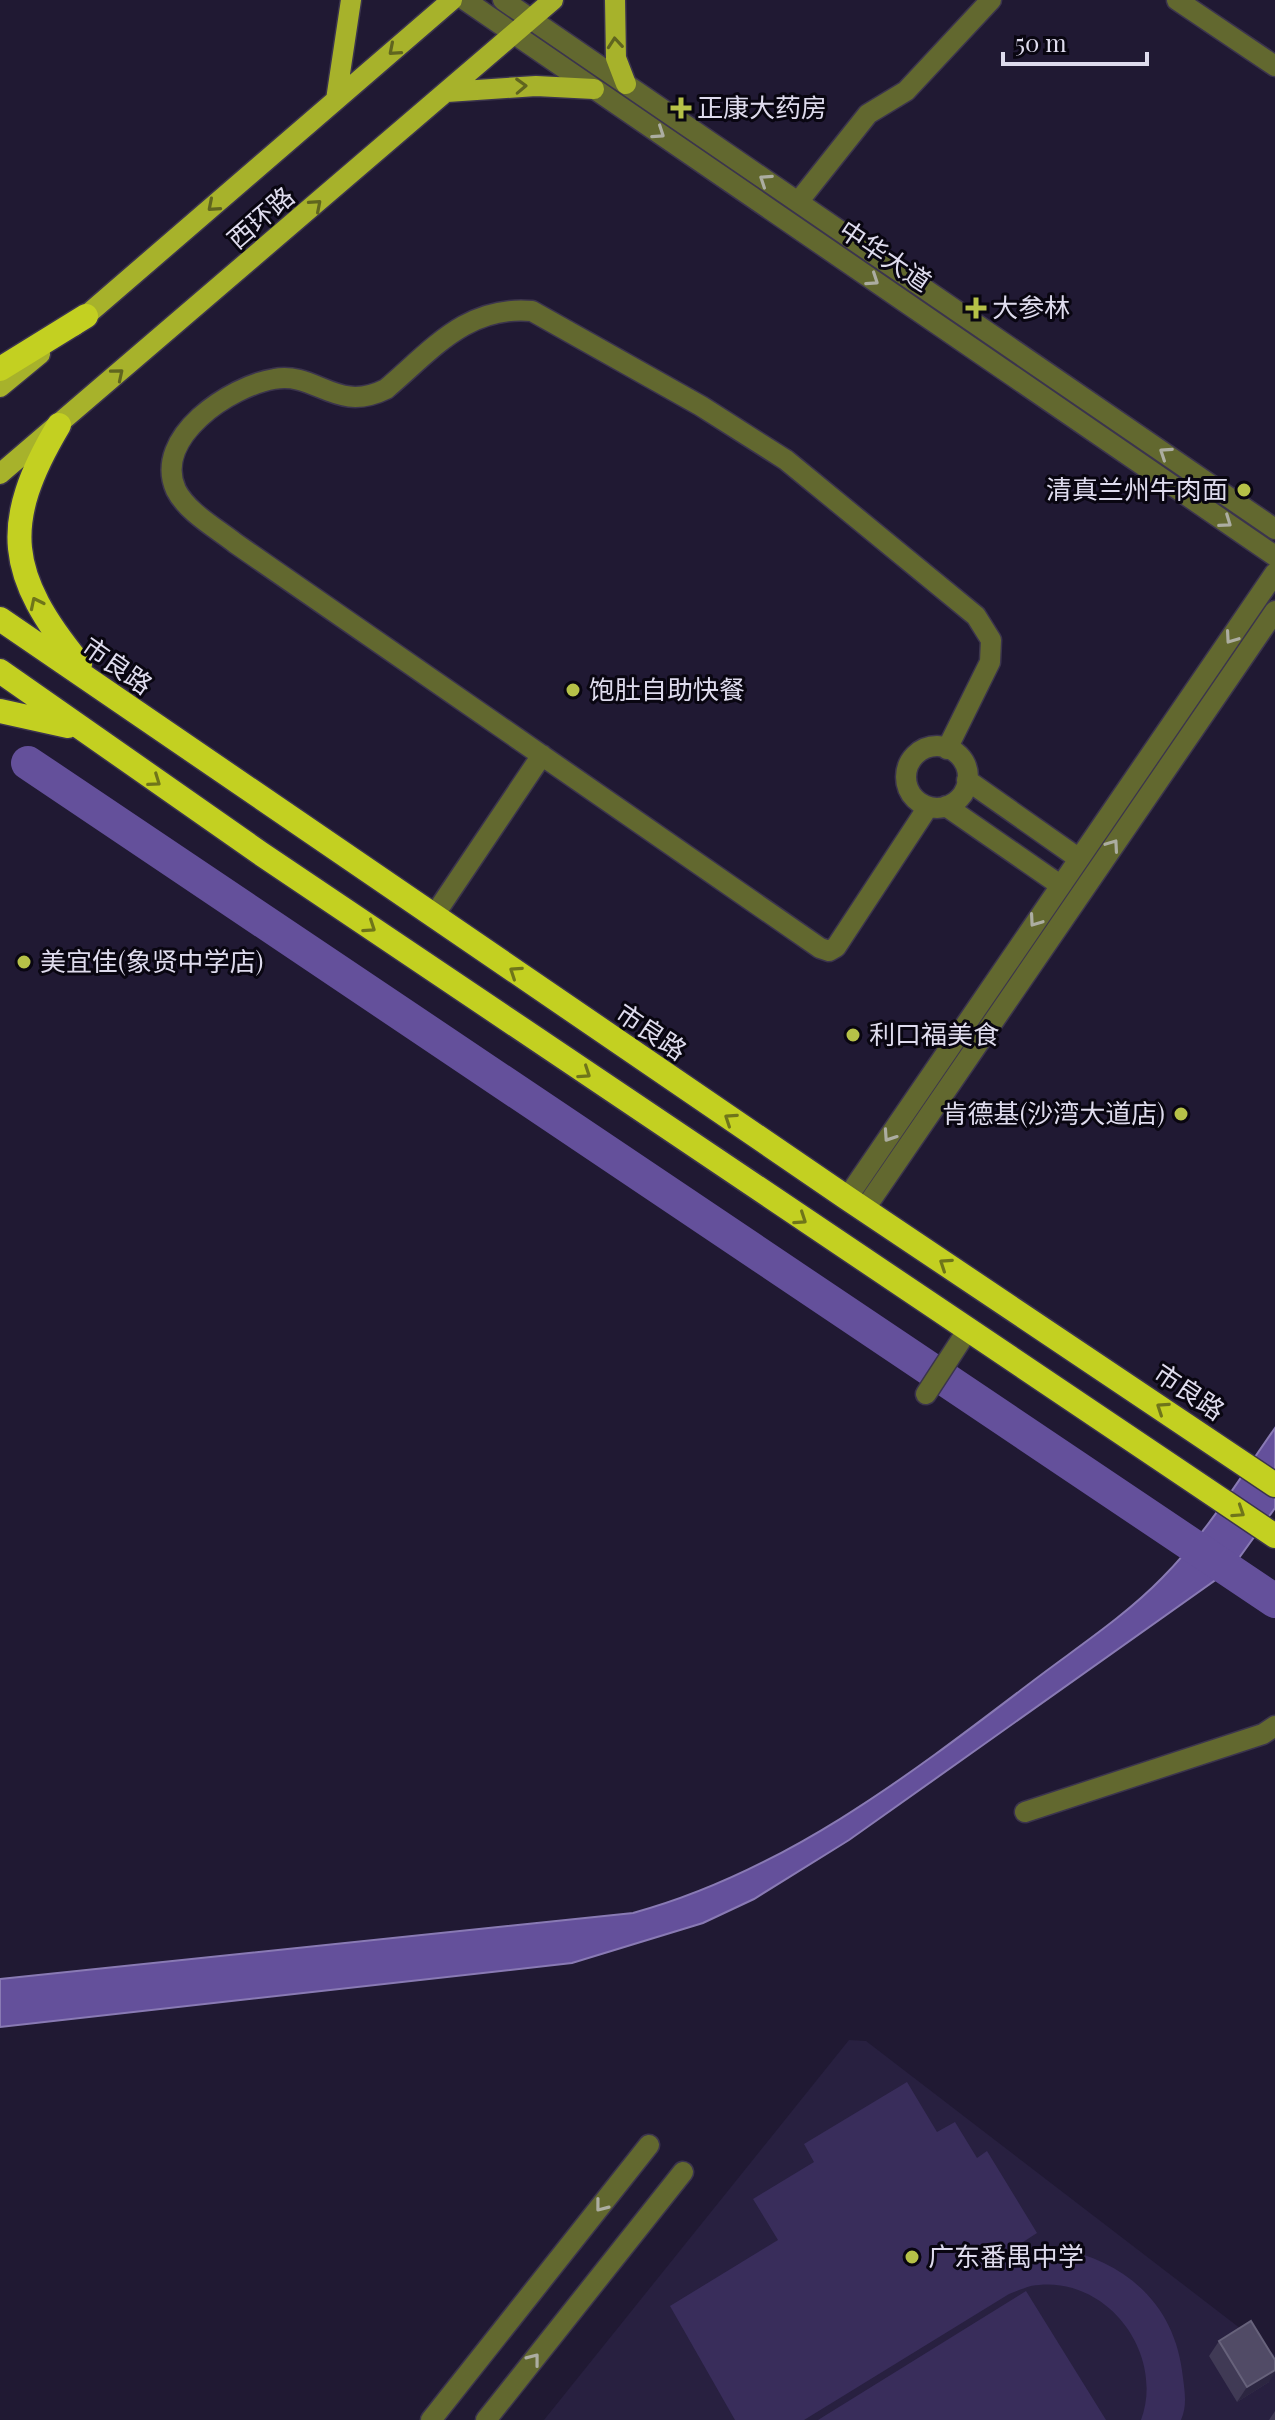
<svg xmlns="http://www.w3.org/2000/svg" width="1275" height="2420" viewBox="0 0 1275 2420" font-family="'Playfair Display','Noto Sans SC',serif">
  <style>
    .built { fill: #282040 }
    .green { fill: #392d5b }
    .water { fill: #64509b; stroke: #897ab4; stroke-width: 2 }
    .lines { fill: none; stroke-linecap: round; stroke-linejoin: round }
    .river { stroke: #64509b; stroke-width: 34 }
    .minor-casing { stroke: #3b344d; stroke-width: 23 }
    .major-casing { stroke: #3b344d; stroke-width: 23 }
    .highway-casing { stroke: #3b344d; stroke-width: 27 }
    .minor { stroke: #62682f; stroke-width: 20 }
    .major { stroke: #a7b22b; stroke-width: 20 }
    .highway { stroke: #c3d021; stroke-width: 24 }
    .wall { fill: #403a55 }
    .shaded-wall { fill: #2c2641 }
    .building { fill: #514b66; stroke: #67627b; stroke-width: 2 }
    .oneway { stroke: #60651f }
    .oneway2 { stroke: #acada1 }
    .oneway3 { stroke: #6f751a }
    .poi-dot { fill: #b6c148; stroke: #090611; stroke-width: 3 }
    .labels { text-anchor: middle; stroke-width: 6; stroke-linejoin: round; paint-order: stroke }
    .poi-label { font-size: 26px; fill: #dedbed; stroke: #090611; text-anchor: start }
    .street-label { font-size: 26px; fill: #dedbed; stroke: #090611 }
  </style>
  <rect width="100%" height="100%" fill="#201933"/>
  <!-- built -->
  <path class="built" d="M849,2040L866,2041L1275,2355V2420H544Z"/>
  <!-- green -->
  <path class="green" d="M907,2082L937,2132L955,2122L977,2158L987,2151L1037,2233L1003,2255C1020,2253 1042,2245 1058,2248C1128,2262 1176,2306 1183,2378C1185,2394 1187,2406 1181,2420H1141C1165,2355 1109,2278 1039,2285C1029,2285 1018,2291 1009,2294L804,2420H735L670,2306L778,2240L753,2199L814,2162L804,2144Z
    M1026,2291L1106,2420H818Z"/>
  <!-- water -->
  <path class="water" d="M1275,1428V1508L1231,1569L849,1840L754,1899L703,1923L572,1963L0,2027V1979L633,1913C783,1872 907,1777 1029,1684C1073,1650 1123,1618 1162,1578C1206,1534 1239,1479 1275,1428Z"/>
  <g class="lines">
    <!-- river -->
    <path class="river" d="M28,763L1275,1601"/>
    <!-- minor casing -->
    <g class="minor-casing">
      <path id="minor" d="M465,0L1275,556
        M503,0L1275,529
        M1177,0L1275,66
        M798,202L868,114L906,91L991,0
        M906 777a31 31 0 1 1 62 0a31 31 0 1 1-62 0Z
        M967,780L1078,858
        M946,806L1060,885
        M928,807L836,947L829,951L820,948L235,543C216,528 187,512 176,490C152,437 231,386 274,379C316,371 336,414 386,389C432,350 467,305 532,311L701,406L786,460L976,616L991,640L990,662L947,749
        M433,917L542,755
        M847,1198L1275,573
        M864,1210L1275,611
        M926,1394L967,1331
        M1025,1812L1263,1734L1275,1726
        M431,2420L649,2145
        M486,2420L683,2172"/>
    </g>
    <!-- major casing -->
    <g class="major-casing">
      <path id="major" d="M615,0L616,58L626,84
        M447,92L536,86L594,89
        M336,100L351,0
        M74,326L452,0
        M0,387L40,354
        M0,474L553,0"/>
    </g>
    <!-- highway casing -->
    <g class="highway-casing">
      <path id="highway" d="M0,369L86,316
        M59,425C0,524 7,575 80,664
        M0,619L847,1198L1275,1485
        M0,671L260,853L1275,1536
        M0,711L68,726"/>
    </g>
    <!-- minor -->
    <use href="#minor" class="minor"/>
    <!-- major -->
    <use href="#major" class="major"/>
    <!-- highway -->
    <use href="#highway" class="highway"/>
  </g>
  <!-- wall -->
  <path class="wall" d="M1219,2341L1269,2382L1237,2402L1209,2356Z
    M1275,2411V2420H1269Z"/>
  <!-- shaded-wall -->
  <path class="shaded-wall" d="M1275,2370V2373L1269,2382L1237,2402L1247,2387Z"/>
  <!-- building -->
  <path class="building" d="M1251,2321L1275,2360V2370L1247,2387L1219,2341Z"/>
  <!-- one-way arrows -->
  <defs><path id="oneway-chevron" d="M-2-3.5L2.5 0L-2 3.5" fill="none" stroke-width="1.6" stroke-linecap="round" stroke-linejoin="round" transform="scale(2)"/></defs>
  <g class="oneway">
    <use href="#oneway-chevron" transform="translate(615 43) rotate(-95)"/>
    <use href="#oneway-chevron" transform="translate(394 50) rotate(139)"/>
    <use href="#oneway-chevron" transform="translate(521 86) rotate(-2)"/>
    <use href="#oneway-chevron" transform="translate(316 205) rotate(-41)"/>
    <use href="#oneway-chevron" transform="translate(213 206) rotate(139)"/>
    <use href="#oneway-chevron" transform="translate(118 374) rotate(-40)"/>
  </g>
  <g class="oneway2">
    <use href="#oneway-chevron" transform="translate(659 133) rotate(34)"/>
    <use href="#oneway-chevron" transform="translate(765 180) rotate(-146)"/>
    <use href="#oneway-chevron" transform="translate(873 280) rotate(34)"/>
    <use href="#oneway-chevron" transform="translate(1165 453) rotate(-146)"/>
    <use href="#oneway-chevron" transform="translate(1226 522) rotate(35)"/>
    <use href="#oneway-chevron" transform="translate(1231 638) rotate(125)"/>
    <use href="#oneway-chevron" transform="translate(1113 845) rotate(-55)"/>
    <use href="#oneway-chevron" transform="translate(1035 921) rotate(125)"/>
    <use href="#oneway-chevron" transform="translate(889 1136) rotate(124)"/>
    <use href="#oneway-chevron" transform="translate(601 2206) rotate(128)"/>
    <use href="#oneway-chevron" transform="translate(534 2359) rotate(-52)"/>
  </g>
  <g class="oneway3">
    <use href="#oneway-chevron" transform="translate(36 603) rotate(-116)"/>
    <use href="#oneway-chevron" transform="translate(155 781) rotate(35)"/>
    <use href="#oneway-chevron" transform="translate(370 927) rotate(34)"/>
    <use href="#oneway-chevron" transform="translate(515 972) rotate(-146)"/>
    <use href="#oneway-chevron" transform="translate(585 1073) rotate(34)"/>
    <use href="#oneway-chevron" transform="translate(730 1119) rotate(-146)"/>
    <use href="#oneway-chevron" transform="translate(801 1219) rotate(34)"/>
    <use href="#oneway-chevron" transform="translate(945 1264) rotate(-146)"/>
    <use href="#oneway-chevron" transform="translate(1162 1408) rotate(-146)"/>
    <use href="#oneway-chevron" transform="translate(1239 1512) rotate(33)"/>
  </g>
  <!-- markers -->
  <g class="poi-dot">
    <path d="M677 96h8v8h8v8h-8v8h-8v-8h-8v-8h8z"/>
    <path d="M972 296h8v8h8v8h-8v8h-8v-8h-8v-8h8z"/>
    <circle cx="1244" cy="490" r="8"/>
    <circle cx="573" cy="690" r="8"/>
    <circle cx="24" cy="962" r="8"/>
    <circle cx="853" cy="1035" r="8"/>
    <circle cx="1181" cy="1114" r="8"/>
    <circle cx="912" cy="2257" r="8"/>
  </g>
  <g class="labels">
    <!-- poi labels -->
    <g class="poi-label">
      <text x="697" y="117">正康大药房</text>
      <text x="992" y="317">大参林</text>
      <text x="1228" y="499" text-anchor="end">清真兰州牛肉面</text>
      <text x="589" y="699">饱肚自助快餐</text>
      <text x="40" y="971">美宜佳(象贤中学店)</text>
      <text x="869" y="1044">利口福美食</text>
      <text x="1165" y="1123" text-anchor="end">肯德基(沙湾大道店)</text>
      <text x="928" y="2266">广东番禺中学</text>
    </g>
    <!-- street labels -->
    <g class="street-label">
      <text transform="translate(261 218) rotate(-41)" y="9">西环路</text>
      <text transform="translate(885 256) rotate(34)" y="9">中华大道</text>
      <text transform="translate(117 666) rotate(35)" y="9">市良路</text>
      <text transform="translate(651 1032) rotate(34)" y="9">市良路</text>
      <text transform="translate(1189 1392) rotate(34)" y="9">市良路</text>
    </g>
  </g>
  <!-- scale -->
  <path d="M1003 52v12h144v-12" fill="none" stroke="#dedbed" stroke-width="4"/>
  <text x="1015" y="52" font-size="24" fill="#dedbed" stroke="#090611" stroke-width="6" paint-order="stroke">50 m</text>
</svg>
